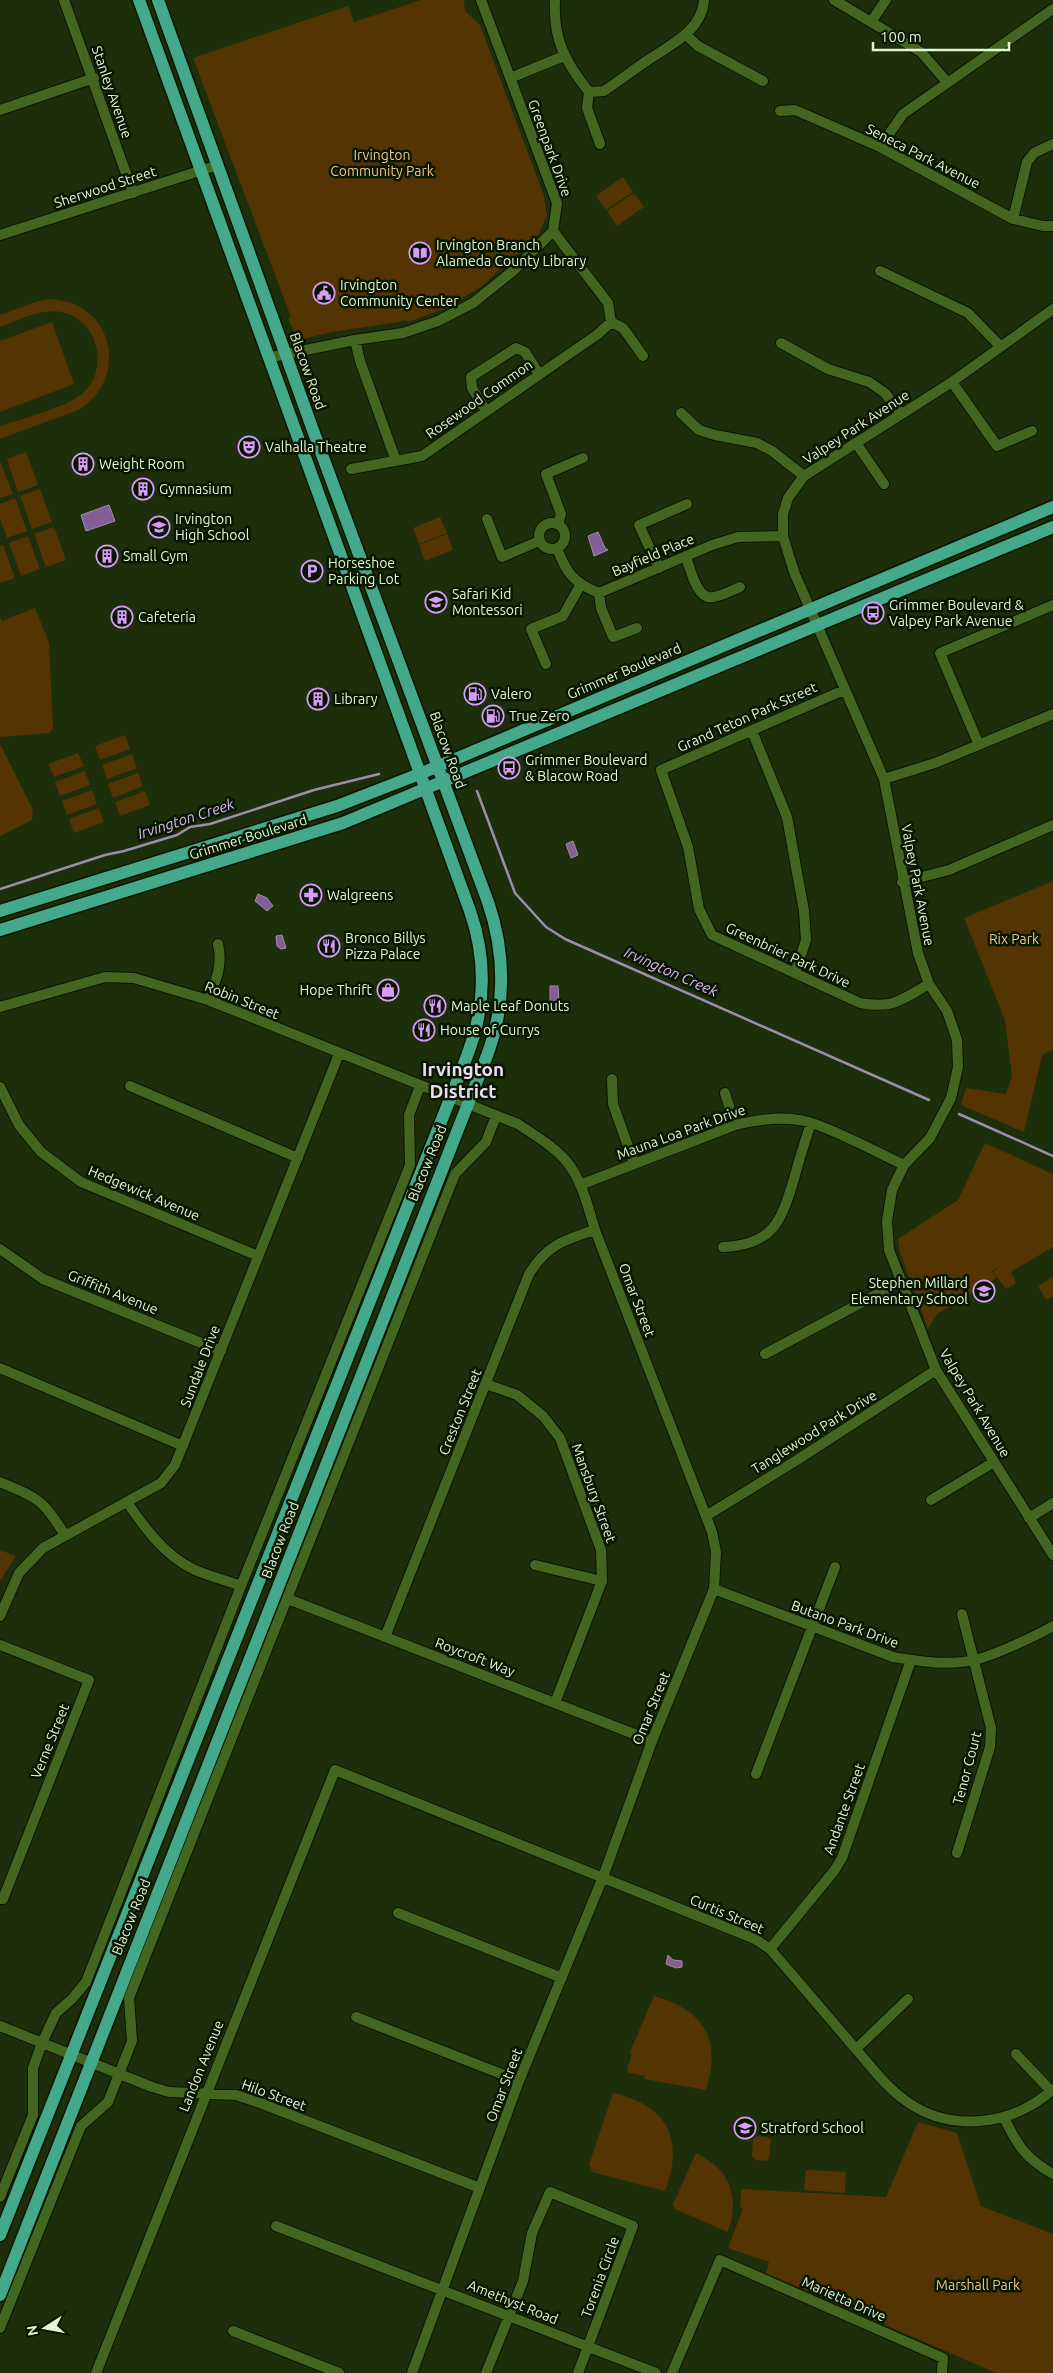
<svg xmlns="http://www.w3.org/2000/svg" width="1053" height="2373" viewBox="0 0 1053 2373" font-family="Ubuntu,sans-serif">
  <style>
    .green { fill: #533402 }
    .water { fill: #835e99; stroke: #9f8caa }
    .lines { fill: none; stroke-linecap: round; stroke-linejoin: round }
    .stream { stroke: #9f8caa; stroke-width: 2.5 }
    .minor-casing { stroke: #0a1502; stroke-width: 12 }
    .major-casing { stroke: #0a1502; stroke-width: 15 }
    .minor { stroke: #426620; stroke-width: 10 }
    .major { stroke: #44a98b; stroke-width: 12 }
    .labels { text-anchor: middle; stroke-width: 5; stroke-linejoin: round; paint-order: stroke }
    .street-label { font-size: 14px; fill: #e1f7d2; stroke: #081600 }
    .park-label { font-size: 14px; fill: #f6c280; stroke: #081600 }
    .poi-label { font-size: 14px; fill: #e1f7d2; stroke: #081600; text-anchor: start }
    .water-label { font-size: 15px; font-style: italic; fill: #dfb5f8; stroke: #081600 }
    .district-label { font-size: 19px; font-weight: bold; fill: #ecdbf6; stroke: #081600 }
  </style>
  <rect width="100%" height="100%" fill="#1c2f0a"/>
  <!-- green -->
  <path class="green" d="M421,0H464L465,11L480,25L544,196L547,216L538,235L481,287L443,309L408,322L407,320C372,328 340,328 304,339L297,338L288,319L291,317L193,58L348,6L354,22Z
    M623,177L633,192L606,210L596,196Z
    M634,193L644,207L617,226L607,211Z
    M52,299C61,301 70,301 78,306C121,328 118,388 78,410L0,439V426C21,419 61,409 79,396C110,374 101,321 62,312C41,308 19,320 0,327V315L38,301Z
    M52,322L74,384L0,412V341Z
    M26,452L38,485L18,492L7,459Z
    M0,461L13,494L0,498Z
    M40,489L52,522L32,529L20,496Z
    M15,498L27,531L7,538L0,519V504Z
    M440,517L447,533L419,544L413,528Z
    M54,527L66,560L46,567L34,534Z
    M447,534L453,550L425,561L419,545Z
    M28,536L40,569L21,576L9,543Z
    M3,545L15,578L0,583V546Z
    M35,608L49,643L53,728L49,733L0,737V616L2,621Z
    M125,735L130,749L100,760L95,746Z
    M0,744L33,810L32,820L0,836Z
    M78,753L84,766L54,777L48,764Z
    M132,754L137,768L107,779L102,765Z
    M85,771L90,785L60,796L55,782Z
    M138,773L143,786L113,798L108,784Z
    M92,790L97,804L67,815L62,801Z
    M145,791L150,805L120,816L115,802Z
    M99,808L104,822L74,833L69,819Z
    M1053,881V1050L1042,1055L1024,1132L961,1105L966,1088L1006,1094L1012,1076L1005,1020L964,918Z
    M985,1143L1053,1174V1247L1011,1272L1016,1283L1006,1289L993,1272L999,1267L992,1271L996,1278L937,1314L928,1329L900,1253L898,1239L958,1200Z
    M1053,1277V1296L1046,1300L1038,1286Z
    M0,1550L16,1556L0,1581Z
    M654,1996C704,2010 722,2039 706,2090L644,2079L645,2076L628,2073L627,2068L632,2054L630,2052Z
    M613,2093C667,2105 685,2139 665,2191L592,2172L589,2165Z
    M918,2122L957,2133L981,2206L1053,2234V2373H996L766,2273L769,2262L730,2249L729,2245L743,2209L740,2208L741,2189L886,2197Z
    M757,2136L767,2137L771,2140L769,2157L766,2161L756,2160L752,2156L753,2139Z
    M696,2153C730,2170 740,2195 728,2232L675,2209L673,2204Z
    M806,2170L846,2172L845,2193L804,2190Z"/>
  <!-- water -->
  <path class="water" d="M109,505L115,521L86,531L81,515Z
    M598,532L605,548L608,550L594,556L588,536Z
    M573,841L578,855L571,858L566,844Z
    M258,894L267,898L273,906L267,911L255,901Z
    M282,935L286,948L281,949L277,946L276,936Z
    M550,986H558L559,1001H550Z
    M668,1955L673,1960L682,1961V1967L676,1968L666,1964Z"/>
  <g class="lines">
    <!-- stream -->
    <path class="stream" d="M477,791L515,893L546,927L565,939L929,1100
      M0,889L105,855L124,851L177,835L190,827L210,824L314,790L379,774
      M959,1114L1053,1156"/>
    <!-- minor casing -->
    <g class="minor-casing">
      <path id="minor" d="M64,0L133,193
        M555,0C553,39 565,62 589,92L587,108L600,144
        M834,0L921,52L947,82
        M871,22L886,0
        M686,35L698,46L763,81
        M510,78L564,56
        M589,92L604,91C619,81 633,70 648,60C670,45 702,31 704,0
        M0,110L94,78
        M780,111L795,110L880,147L1013,219L1043,226H1053
        M880,147L903,114L1053,9
        M1013,219L1027,162L1034,153L1053,144
        M553,231L608,303L611,322L623,328L643,356
        M0,235L218,165
        M880,271L968,313L1001,347
        M1053,309L952,382L804,476L788,498L783,514V536L794,572L884,779L918,953L929,984L947,1011L957,1040L958,1067L951,1098L930,1138L904,1165L892,1190L887,1221L889,1250L936,1370L1053,1555
        M355,340L360,361L396,461
        M781,343L828,369L869,382L885,393L901,414
        M271,357L355,340L403,333L438,321L473,303L513,271L553,231L557,203L481,0
        M952,382L997,446L1032,431
        M486,411L472,388L471,377L516,348L525,352L539,374
        M681,413L699,430L715,435L757,443L772,451L804,476
        M856,443L884,484
        M351,469L422,456L598,334L611,322
        M487,519L502,557L539,541
        M539 536a13 13 0 1 1 26 0a13 13 0 1 1-26 0Z
        M558,524L561,514L546,474L583,458
        M557,548C566,573 574,583 599,593L712,545L738,537L783,536
        M686,557C690,568 697,601 713,597C722,596 732,590 740,587
        M659,568L639,525L687,504
        M599,593L601,608L613,637L637,628
        M546,664L531,629L563,616L581,584
        M844,690L661,770L688,847L699,909L712,935L860,1003C893,1009 901,1000 929,984
        M752,731L787,817L804,911L806,940L795,973
        M979,745L940,653L1053,605
        M884,779L935,763L1053,714
        M902,882L949,870L1053,825
        M208,1000C216,981 223,965 218,944
        M0,1007L105,977L134,978L208,1000L518,1124C534,1135 554,1146 567,1162C582,1180 588,1207 595,1230L712,1532L716,1552L714,1589L652,1741L603,1877L519,2081L412,2373
        M612,1079L613,1104L634,1163
        M130,1086L298,1158
        M0,1087L19,1125L41,1152L81,1182L258,1256
        M725,1093L735,1125
        M580,1185L735,1125C760,1119 787,1115 812,1123C844,1134 874,1151 904,1165
        M723,1247C773,1245 781,1222 794,1179C799,1160 805,1141 811,1123
        M0,1249L43,1279L221,1351
        M765,1354L900,1282
        M0,1368L183,1446
        M486,1384L517,1395L543,1416L560,1438L601,1550L602,1581L555,1703
        M0,1482C40,1499 42,1499 65,1535
        M931,1500L994,1462
        M127,1502C144,1527 164,1555 193,1569C208,1576 225,1580 241,1586
        M706,1516L797,1460L936,1370
        M1029,1518L1053,1503
        M535,1565L602,1581
        M714,1589L893,1657C919,1661 948,1666 974,1660C993,1656 1036,1636 1053,1626
        M288,1599L652,1741
        M0,1616L19,1573L43,1548L161,1483L175,1465L339,1054
        M385,1637L529,1274C547,1245 564,1240 595,1230
        M0,1645L89,1680L3,1899H0
        M756,1774L835,1567
        M957,1853L990,1747L991,1728L962,1614
        M398,1913L562,1978
        M770,1949L834,1871L842,1858L911,1660
        M356,2017L519,2081
        M0,2026L152,2087L169,2092L236,2095L260,2103L480,2188
        M856,2049L908,1999
        M1016,2054L1051,2091
        M1004,2118C1018,2146 1025,2158 1053,2174
        M0,2197L33,2115V2068L42,2043L56,2013L72,1999L86,1982L241,1586L410,1165L409,1115L420,1086
        M276,2226L656,2373
        M0,2328L81,2126L108,2102L132,2041L129,1998L455,1174L486,1142L496,1116
        M233,2331L339,2373
        M96,2373L335,1770L755,1939L770,1949C798,1981 826,2014 854,2047C870,2065 886,2087 906,2101C950,2133 1014,2126 1053,2089
        M486,2373L523,2281L532,2233L550,2192L633,2226L578,2373
        M672,2373L720,2260L943,2358L942,2373"/>
    </g>
    <!-- major casing -->
    <g class="major-casing">
      <path id="major" d="M0,911L337,806L422,773L1053,507
        M0,930L343,823L1053,527
        M0,2235L467,1056C486,1007 487,960 470,911L139,0
        M0,2295L488,1053C506,1003 505,952 488,902L314,433L158,0"/>
    </g>
    <!-- minor -->
    <use href="#minor" class="minor"/>
    <!-- major -->
    <use href="#major" class="major"/>
  </g>
  <!-- icons -->
  <defs>
    <g id="library-ring" transform="scale(1.125)"><circle r="9.5" fill="#081600" stroke="#d79bf9" stroke-width="1.5"/><path d="M-6-4Q-3-5.5-.7-3.5V5Q-3 3-6 4ZM6-4Q3-5.5 .7-3.5V5Q3 3 6 4Z" fill="#d79bf9"/></g>
    <g id="civic-ring" transform="scale(1.125)"><circle r="9.5" fill="#081600" stroke="#d79bf9" stroke-width="1.5"/><path d="M-.6-6.5H3V-4.5H.6V-3L4-1V1h2V6H-6V1h2V-1L-.6-3ZM-1.2 2.5V6h2.4V2.5Z" fill="#d79bf9"/></g>
    <g id="theatre-ring" transform="scale(1.125)"><circle r="9.5" fill="#081600" stroke="#d79bf9" stroke-width="1.5"/><path d="M-5-5.5Q0-4 5-5.5V0Q5 5 0 6Q-5 5-5 0ZM-3.3-2.5H-1v1.5H-3.3ZM1-2.5H3.3v1.5H1ZM-2.8 1Q0 5.5 2.8 1Z" fill="#d79bf9"/></g>
    <g id="building-ring" transform="scale(1.125)"><circle r="9.5" fill="#081600" stroke="#d79bf9" stroke-width="1.5"/><path d="M-4-6H4V6H1V3H-1V6H-4ZM-2.5-4.3h1.7v1.8h-1.7ZM.8-4.3h1.7v1.8H.8ZM-2.5-1h1.7V.8h-1.7ZM.8-1h1.7V.8H.8Z" fill="#d79bf9"/></g>
    <g id="school-ring" transform="scale(1.125)"><circle r="9.5" fill="#081600" stroke="#d79bf9" stroke-width="1.5"/><path d="M0-5L7-2L0 1L-7-2ZM-4 1L0 2.5L4 1V4Q0 6-4 4Z" fill="#d79bf9"/></g>
    <g id="parking-ring" transform="scale(1.125)"><circle r="9.5" fill="#081600" stroke="#d79bf9" stroke-width="1.5"/><path d="M-3.5-5.5H1a3.5 3.5 0 0 1 0 7H-1V5.5H-3.5ZM-1-3.4V-.6H.8a1.4 1.4 0 0 0 0-2.8Z" fill="#d79bf9"/></g>
    <g id="bus-ring" transform="scale(1.125)"><circle r="9.5" fill="#081600" stroke="#d79bf9" stroke-width="1.5"/><path d="M-5-6H5V4H4V6H2V4H-2V6H-4V4H-5ZM-3.5-4V0h7V-4ZM-3.5 1.2v1.5H-2V1.2ZM2 1.2v1.5H3.5V1.2Z" fill="#d79bf9"/></g>
    <g id="fuel-ring" transform="scale(1.125)"><circle r="9.5" fill="#081600" stroke="#d79bf9" stroke-width="1.5"/><path d="M-5.5-6h7V0h2V4h1.3V-2.5L3-4.5l.8-.8L6-3V5H2.5V1h-1V6h-7ZM-4.2-4.7v3.2H.2V-4.7Z" fill="#d79bf9"/></g>
    <g id="pharmacy-ring" transform="scale(1.125)"><circle r="9.5" fill="#081600" stroke="#d79bf9" stroke-width="1.5"/><path d="M-2-6h4v4h4v4h-4v4h-4v-4h-4v-4h4Z" fill="#d79bf9"/></g>
    <g id="restaurant-ring" transform="scale(1.125)"><circle r="9.5" fill="#081600" stroke="#d79bf9" stroke-width="1.5"/><path d="M-5-6h1v4h1v-4h1v4h1v-4h1v5L-1.5 .5V6h-2V.5L-5-1ZM5-6V6H3V1.5H1.5Q1.5-4 5-6Z" fill="#d79bf9"/></g>
    <g id="shop-ring" transform="scale(1.125)"><circle r="9.5" fill="#081600" stroke="#d79bf9" stroke-width="1.5"/><path d="M-5-2.5h2.3a2.7 3.5 0 0 1 5.4 0H5L5.5 6h-11ZM-1.5-2.5h3a1.5 2.3 0 0 0-3 0Z" fill="#d79bf9"/></g>
  </defs>
  <g fill-rule="evenodd">
    <use href="#library-ring" x="420" y="253"/>
    <use href="#civic-ring" x="324" y="293"/>
    <use href="#theatre-ring" x="249" y="447"/>
    <use href="#building-ring" x="83" y="464"/>
    <use href="#building-ring" x="143" y="489"/>
    <use href="#school-ring" x="159" y="527"/>
    <use href="#building-ring" x="107" y="556"/>
    <use href="#parking-ring" x="312" y="571"/>
    <use href="#school-ring" x="436" y="602"/>
    <use href="#bus-ring" x="873" y="613"/>
    <use href="#building-ring" x="122" y="617"/>
    <use href="#fuel-ring" x="475" y="694"/>
    <use href="#building-ring" x="318" y="699"/>
    <use href="#fuel-ring" x="493" y="716"/>
    <use href="#bus-ring" x="509" y="768"/>
    <use href="#pharmacy-ring" x="311" y="895"/>
    <use href="#restaurant-ring" x="329" y="946"/>
    <use href="#shop-ring" x="388" y="990"/>
    <use href="#restaurant-ring" x="435" y="1006"/>
    <use href="#restaurant-ring" x="424" y="1030"/>
    <use href="#school-ring" x="984" y="1291"/>
    <use href="#school-ring" x="745" y="2128"/>
  </g>
  <g class="labels">
    <!-- street labels -->
    <g class="street-label">
      <text transform="translate(112 92) rotate(71)" y="5">Stanley Avenue</text>
      <text transform="translate(550 148) rotate(70)" y="5">Greenpark Drive</text>
      <text transform="translate(923 156) rotate(27)" y="5">Seneca Park Avenue</text>
      <text transform="translate(105 187) rotate(-18)" y="5">Sherwood Street</text>
      <text transform="translate(308 371) rotate(70)" y="5">Blacow Road</text>
      <text transform="translate(479 399) rotate(-35)" y="5">Rosewood Common</text>
      <text transform="translate(856 427) rotate(-33)" y="5">Valpey Park Avenue</text>
      <text transform="translate(653 555) rotate(-23)" y="5">Bayfield Place</text>
      <text transform="translate(624 671) rotate(-23)" y="5">Grimmer Boulevard</text>
      <text transform="translate(747 717) rotate(-24)" y="5">Grand Teton Park Street</text>
      <text transform="translate(448 750) rotate(70)" y="5">Blacow Road</text>
      <text transform="translate(248 837) rotate(-17)" y="5">Grimmer Boulevard</text>
      <text transform="translate(918 885) rotate(79)" y="5">Valpey Park Avenue</text>
      <text transform="translate(788 955) rotate(25)" y="5">Greenbrier Park Drive</text>
      <text transform="translate(242 1000) rotate(22)" y="5">Robin Street</text>
      <text transform="translate(681 1132) rotate(-20)" y="5">Mauna Loa Park Drive</text>
      <text transform="translate(427 1163) rotate(-68)" y="5">Blacow Road</text>
      <text transform="translate(144 1193) rotate(23)" y="5">Hedgewick Avenue</text>
      <text transform="translate(113 1292) rotate(22)" y="5">Griffith Avenue</text>
      <text transform="translate(637 1300) rotate(69)" y="5">Omar Street</text>
      <text transform="translate(200 1366) rotate(-69)" y="5">Sundale Drive</text>
      <text transform="translate(975 1403) rotate(59)" y="5">Valpey Park Avenue</text>
      <text transform="translate(460 1412) rotate(-68)" y="5">Creston Street</text>
      <text transform="translate(814 1432) rotate(-32)" y="5">Tanglewood Park Drive</text>
      <text transform="translate(594 1493) rotate(70)" y="5">Mansbury Street</text>
      <text transform="translate(280 1540) rotate(-69)" y="5">Blacow Road</text>
      <text transform="translate(845 1624) rotate(20)" y="5">Butano Park Drive</text>
      <text transform="translate(475 1657) rotate(21)" y="5">Roycroft Way</text>
      <text transform="translate(651 1708) rotate(-68)" y="5">Omar Street</text>
      <text transform="translate(50 1741) rotate(-68)" y="5">Verne Street</text>
      <text transform="translate(967 1768) rotate(-75)" y="5">Tenor Court</text>
      <text transform="translate(844 1809) rotate(-70)" y="5">Andante Street</text>
      <text transform="translate(727 1914) rotate(23)" y="5">Curtis Street</text>
      <text transform="translate(131 1917) rotate(-68)" y="5">Blacow Road</text>
      <text transform="translate(201 2066) rotate(-68)" y="5">Landon Avenue</text>
      <text transform="translate(504 2085) rotate(-69)" y="5">Omar Street</text>
      <text transform="translate(274 2095) rotate(20)" y="5">Hilo Street</text>
      <text transform="translate(600 2277) rotate(-70)" y="5">Torenia Circle</text>
      <text transform="translate(844 2299) rotate(24)" y="5">Marietta Drive</text>
      <text transform="translate(513 2302) rotate(22)" y="5">Amethyst Road</text>
    </g>
    <!-- park labels -->
    <g class="park-label">
      <text x="382" y="160">Irvington<tspan x="382" dy="16">Community Park</tspan></text>
      <text x="1014" y="944">Rix Park</text>
      <text x="978" y="2290">Marshall Park</text>
    </g>
    <!-- poi labels -->
    <g class="poi-label">
      <text x="436" y="250">Irvington Branch<tspan x="436" dy="16">Alameda County Library</tspan></text>
      <text x="340" y="290">Irvington<tspan x="340" dy="16">Community Center</tspan></text>
      <text x="265" y="452">Valhalla Theatre</text>
      <text x="99" y="469">Weight Room</text>
      <text x="159" y="494">Gymnasium</text>
      <text x="175" y="524">Irvington<tspan x="175" dy="16">High School</tspan></text>
      <text x="123" y="561">Small Gym</text>
      <text x="328" y="568">Horseshoe<tspan x="328" dy="16">Parking Lot</tspan></text>
      <text x="452" y="599">Safari Kid<tspan x="452" dy="16">Montessori</tspan></text>
      <text x="889" y="610">Grimmer Boulevard &amp;<tspan x="889" dy="16">Valpey Park Avenue</tspan></text>
      <text x="138" y="622">Cafeteria</text>
      <text x="491" y="699">Valero</text>
      <text x="334" y="704">Library</text>
      <text x="509" y="721">True Zero</text>
      <text x="525" y="765">Grimmer Boulevard<tspan x="525" dy="16">&amp; Blacow Road</tspan></text>
      <text x="327" y="900">Walgreens</text>
      <text x="345" y="943">Bronco Billys<tspan x="345" dy="16">Pizza Palace</tspan></text>
      <text x="372" y="995" text-anchor="end">Hope Thrift</text>
      <text x="451" y="1011">Maple Leaf Donuts</text>
      <text x="440" y="1035">House of Currys</text>
      <text x="968" y="1288" text-anchor="end">Stephen Millard<tspan x="968" dy="16">Elementary School</tspan></text>
      <text x="761" y="2133">Stratford School</text>
    </g>
    <!-- water labels -->
    <g class="water-label">
      <text transform="translate(186 819) rotate(-18)" y="5">Irvington Creek</text>
      <text transform="translate(671 972) rotate(24)" y="5">Irvington Creek</text>
    </g>
    <!-- district labels -->
    <g class="district-label">
      <text x="463" y="1076">Irvington<tspan x="463" dy="22">District</tspan></text>
    </g>
  </g>
  <!-- north arrow -->
  <g transform="translate(45 2328) rotate(259)" stroke="#081600" stroke-width="4" paint-order="stroke">
  <path d="M0-4L9 19L0 12L-9 19Z" fill="#e1f7d2"/>
  <text y="-8" font-size="14" font-weight="bold" text-anchor="middle" fill="#e1f7d2">N</text>
  </g>
  <!-- scale -->
  <path d="M873 42v8h136v-8" fill="none" stroke="#e1f7d2" stroke-width="2.5"/>
  <text x="880" y="42" font-size="15" fill="#e1f7d2" stroke="#081600" stroke-width="4" paint-order="stroke">100 m</text>
</svg>
